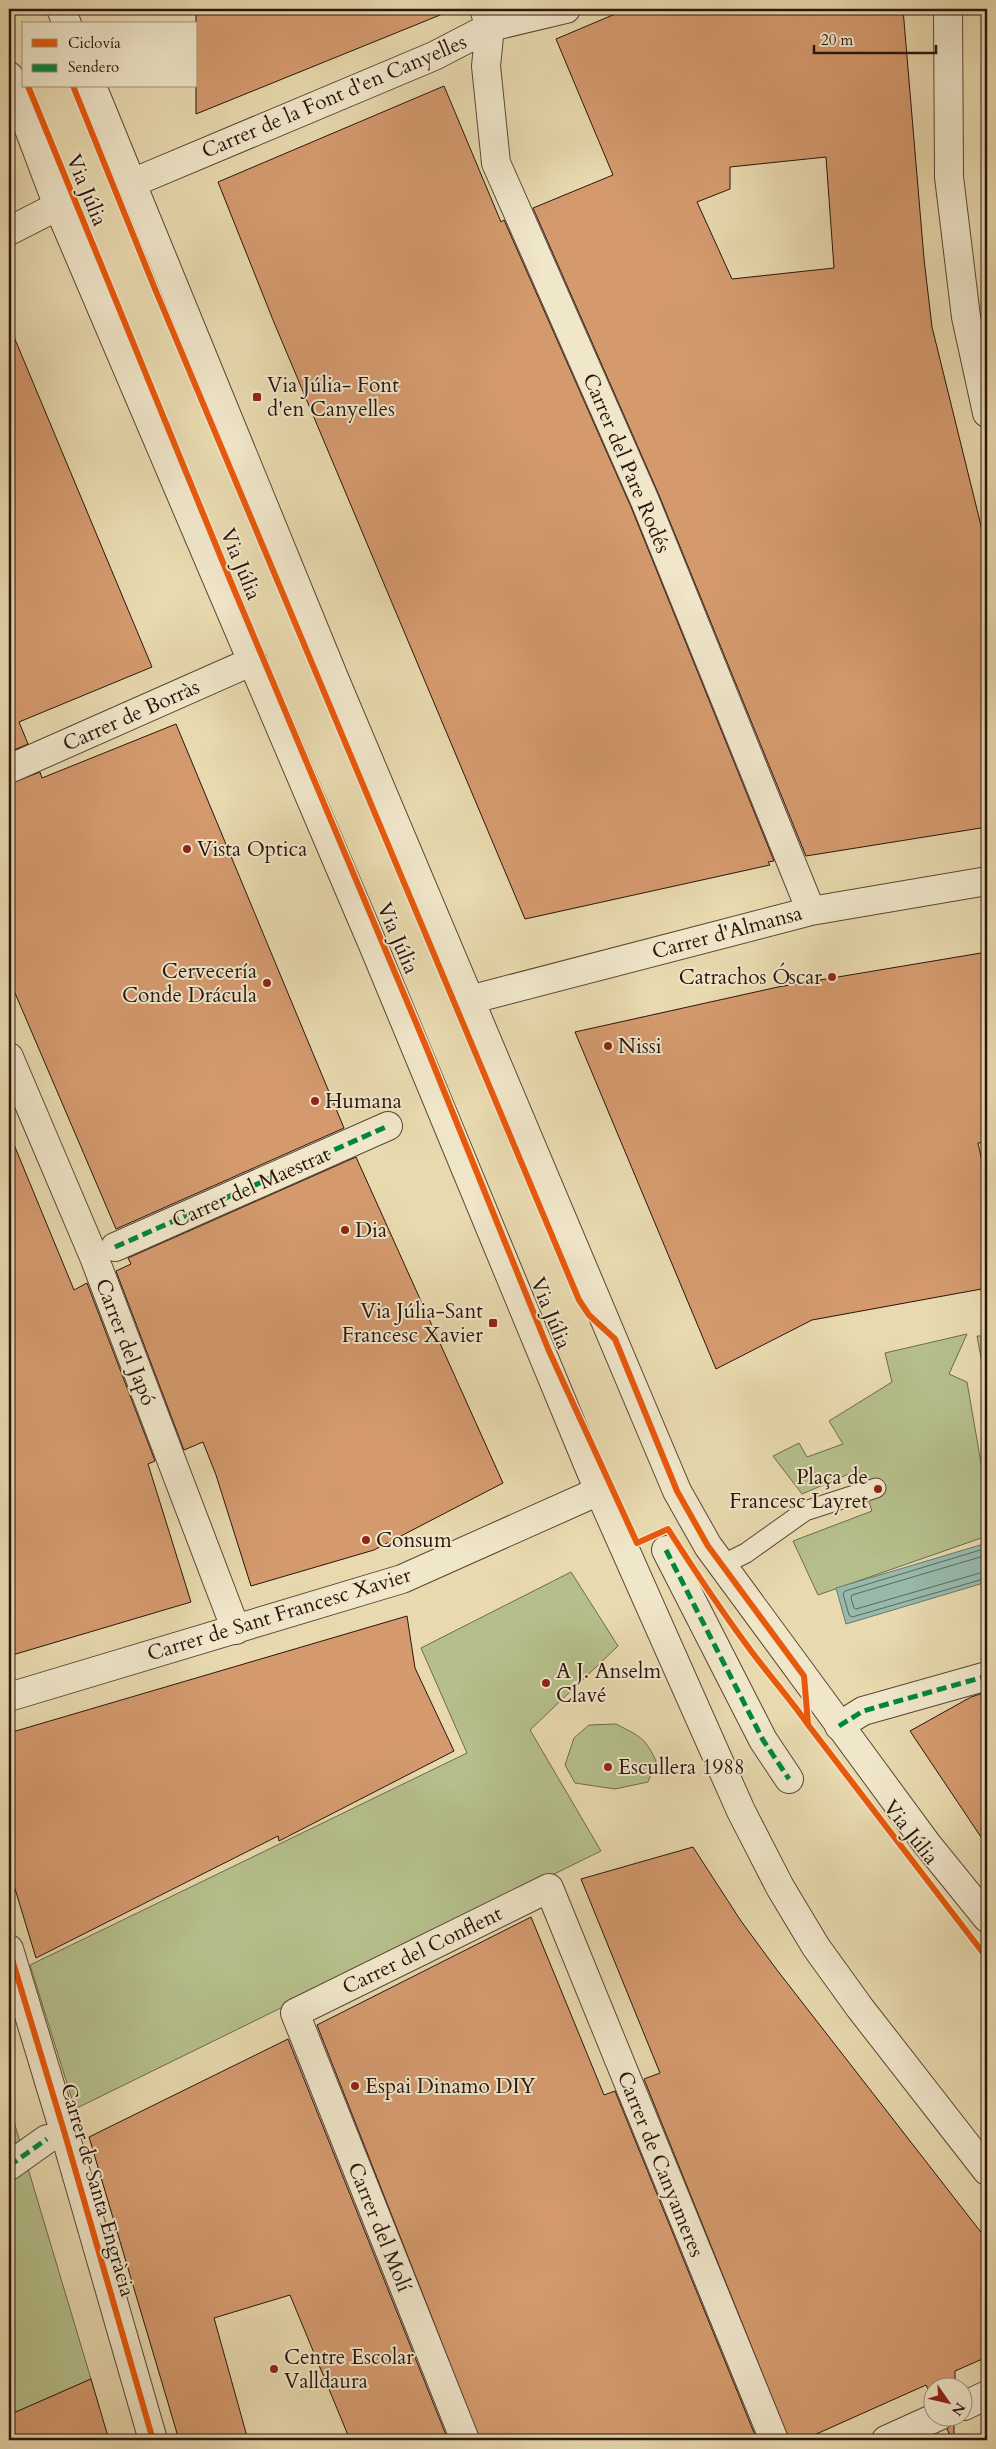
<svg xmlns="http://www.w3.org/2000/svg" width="996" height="2449" viewBox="0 0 996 2449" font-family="Cardo,serif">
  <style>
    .green { fill: #b5bf8b; stroke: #706a4c }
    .water { fill: #97baac; stroke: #6b786d }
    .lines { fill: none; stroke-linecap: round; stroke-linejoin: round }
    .shore { stroke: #60685d; stroke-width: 1 }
    .building { fill: #d49a6e; stroke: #2a150e; fill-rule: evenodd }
    .service-casing { stroke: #5a4636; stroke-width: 21 }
    .pedestrian-casing { stroke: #5a4636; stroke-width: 30 }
    .minor-casing { stroke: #5a4636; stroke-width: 30 }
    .tertiary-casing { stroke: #5a4636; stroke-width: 30 }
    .service { stroke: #f0e6ca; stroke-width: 19 }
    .pedestrian { stroke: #f0e6ca; stroke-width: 28 }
    .minor { stroke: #f0e6ca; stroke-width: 28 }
    .tertiary { stroke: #f0e6ca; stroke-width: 28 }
    .quiet { stroke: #00873e; stroke-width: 5; stroke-dasharray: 10 5; stroke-linecap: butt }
    .cycleway-casing { stroke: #f0e6ca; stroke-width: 9 }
    .cycleway { stroke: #e8590c; stroke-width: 6 }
    .poi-dot { fill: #8f2418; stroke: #f0e6ca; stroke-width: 2 }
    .labels { text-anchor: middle; stroke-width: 4; stroke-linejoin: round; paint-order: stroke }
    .street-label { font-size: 21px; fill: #2a150e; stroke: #f0e6ca }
    .poi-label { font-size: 21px; fill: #2a150e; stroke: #f0e6ca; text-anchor: start }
  </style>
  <rect width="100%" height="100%" fill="#e8d9ae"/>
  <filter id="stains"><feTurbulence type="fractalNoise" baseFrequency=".004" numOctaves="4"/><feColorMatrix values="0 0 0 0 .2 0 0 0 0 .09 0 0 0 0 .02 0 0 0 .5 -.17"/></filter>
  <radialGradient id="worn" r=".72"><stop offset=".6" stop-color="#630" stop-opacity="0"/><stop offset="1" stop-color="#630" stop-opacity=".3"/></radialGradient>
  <!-- green -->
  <path class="green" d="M967,1334L949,1374L967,1382L987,1498V1536L818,1595L793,1541L872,1511L858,1470L802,1494L773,1456L799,1443L807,1457L843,1444L829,1421L892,1382L885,1353Z
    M977,1336H987V1390Z
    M571,1572L618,1646L530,1730L601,1851L75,2109L30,1965L467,1753L421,1648Z
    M616,1724C639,1736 645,1737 656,1761L648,1782L615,1789L575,1783L565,1765L574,1738L589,1725Z
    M9,2105L91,2379L9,2415Z"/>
  <!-- water -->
  <path class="water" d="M987,1543V1582L846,1624L836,1588Z"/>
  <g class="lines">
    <!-- shore -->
    <path class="shore" d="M987,1548L845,1591L843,1594L849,1615L852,1617L987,1578
      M987,1555L852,1595L851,1598L854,1608L856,1609L987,1571"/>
  </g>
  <!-- building -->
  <path class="building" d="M196,9H450V11L196,114Z
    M627,9H903L924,259L932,327L987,550V827L806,856L659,495L533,208L613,175L556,39ZM826,157L834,268L732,279L697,202L730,189V167Z
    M444,86L501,222L504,220L631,507L774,861L768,862L770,865L525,919L273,320L218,182Z
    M9,325L152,667L19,722L28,744L9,752Z
    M176,724L344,1128L116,1229L9,979V784L40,772L42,778Z
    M987,952V1142L978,1143L987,1184V1288L812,1320L716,1369L575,1032L778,987Z
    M10,1135L74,1290L87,1283L155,1461L148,1464L191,1602L9,1656Z
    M356,1157L503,1483L374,1550L251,1586L216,1475L203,1442L184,1450L116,1271L131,1264L128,1258Z
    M407,1616L415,1668L454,1751L279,1841L278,1836L36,1958L9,1869V1733Z
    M987,1692V1846L910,1731L971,1697Z
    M693,1847L741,1921L777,1970L987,2240V2357L955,2371V2386H934V2401L926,2385L803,2440H789L644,2079L660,2073L581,1879Z
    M531,1917L604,2095L615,2091L757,2440H480L317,2025Z
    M288,2039L448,2440H350L290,2295L214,2318L248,2440H179L89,2137Z
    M91,2379L109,2440H9V2415Z
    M954,2418V2440H952L947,2429Z"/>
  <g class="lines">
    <!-- service casing -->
    <g class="service-casing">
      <path id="service" d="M722,1565L746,1553L805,1511L876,1488"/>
    </g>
    <!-- pedestrian casing -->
    <g class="pedestrian-casing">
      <path id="pedestrian" d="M115,1247L388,1126
        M666,1550L763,1740L789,1779
        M839,1726L863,1711L987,1676
        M9,2166L47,2139"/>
    </g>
    <!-- minor casing -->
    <g class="minor-casing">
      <path id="minor" d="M484,9L490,27L486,66L496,163L645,501L811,911
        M948,9L949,177L966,317L987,413
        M132,183L434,56L490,27L566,9
        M9,231L58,206
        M9,769L253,661
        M469,1000L811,911L987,881
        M9,1057L94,1257L236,1630
        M9,1697L402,1579L599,1491
        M9,1949L64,2131L153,2440
        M964,2406L987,2395
        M465,2440L295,2013L549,1888L774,2440
        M886,2440L939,2416"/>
    </g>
    <!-- tertiary casing -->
    <g class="tertiary-casing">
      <path id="tertiary" d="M61,9L67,24
        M9,76L58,206L376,952L599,1491L741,1811L780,1887L816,1947L860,2008L987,2171
        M92,86L335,680L677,1491L708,1546L927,1844L987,1918"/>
    </g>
    <!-- service -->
    <use href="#service" class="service"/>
    <!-- pedestrian -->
    <use href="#pedestrian" class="pedestrian"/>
    <!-- minor -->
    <use href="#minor" class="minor"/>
    <!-- tertiary -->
    <use href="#tertiary" class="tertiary"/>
    <!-- quiet -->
    <path class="quiet" d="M115,1247L388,1126
      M666,1550L763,1740L789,1779
      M839,1726L863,1711L987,1676
      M9,2166L47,2139"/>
    <!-- cycleway casing -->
    <g class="cycleway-casing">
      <path id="cycleway" d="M28,86L233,587L427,1049L549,1351L637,1543L668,1529C693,1568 718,1606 746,1644C766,1672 789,1697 809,1726L987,1958
        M73,86L155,289L579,1300L589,1315L615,1339L677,1491L708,1546L804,1676L808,1724
        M9,1949L64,2131L153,2440"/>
    </g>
    <!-- cycleway -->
    <use href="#cycleway" class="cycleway"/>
  </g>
  <!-- markers -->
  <g class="poi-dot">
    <rect x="252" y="392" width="10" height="10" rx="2.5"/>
    <circle cx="187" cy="849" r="5"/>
    <circle cx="832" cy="977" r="5"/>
    <circle cx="267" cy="983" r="5"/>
    <circle cx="608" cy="1046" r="5"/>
    <circle cx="315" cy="1101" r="5"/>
    <circle cx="345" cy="1230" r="5"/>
    <rect x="488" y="1318" width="10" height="10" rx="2.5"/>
    <circle cx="878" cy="1489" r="5"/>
    <circle cx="366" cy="1540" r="5"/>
    <circle cx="546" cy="1683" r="5"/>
    <circle cx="608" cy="1767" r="5"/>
    <circle cx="355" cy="2086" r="5"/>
    <circle cx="274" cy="2369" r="5"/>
  </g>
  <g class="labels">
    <!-- street labels -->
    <g class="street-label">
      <text transform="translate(334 96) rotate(-23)" y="7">Carrer de la Font d'en Canyelles</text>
      <text transform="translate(87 190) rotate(68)" y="7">Via Júlia</text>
      <text transform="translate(627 463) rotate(67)" y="7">Carrer del Pare Rodés</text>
      <text transform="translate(241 564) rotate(68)" y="7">Via Júlia</text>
      <text transform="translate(131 715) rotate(-24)" y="7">Carrer de Borràs</text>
      <text transform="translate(727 932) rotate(-15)" y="7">Carrer d'Almansa</text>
      <text transform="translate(398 938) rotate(67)" y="7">Via Júlia</text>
      <text transform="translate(251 1187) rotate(-24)" y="7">Carrer del Maestrat</text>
      <text transform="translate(551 1313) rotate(68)" y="7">Via Júlia</text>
      <text transform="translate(126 1342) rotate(69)" y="7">Carrer del Japó</text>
      <text transform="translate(279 1614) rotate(-17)" y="7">Carrer de Sant Francesc Xavier</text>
      <text transform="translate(911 1832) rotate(52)" y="7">Via Júlia</text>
      <text transform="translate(422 1950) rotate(-26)" y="7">Carrer del Conflent</text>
      <text transform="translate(661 2164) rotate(68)" y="7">Carrer de Canyameres</text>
      <text transform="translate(98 2190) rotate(74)" y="7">Carrer de Santa Engràcia</text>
      <text transform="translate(380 2227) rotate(68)" y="7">Carrer del Molí</text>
    </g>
    <!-- poi labels -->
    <g class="poi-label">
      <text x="267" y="392">Via Júlia- Font<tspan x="267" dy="24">d'en Canyelles</tspan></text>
      <text x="197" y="856">Vista Optica</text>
      <text x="257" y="978" text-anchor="end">Cervecería<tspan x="257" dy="24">Conde Drácula</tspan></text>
      <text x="822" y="984" text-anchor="end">Catrachos Óscar</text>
      <text x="618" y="1053">Nissi</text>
      <text x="325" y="1108">Humana</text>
      <text x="355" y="1237">Dia</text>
      <text x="483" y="1318" text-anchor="end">Via Júlia-Sant<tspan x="483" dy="24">Francesc Xavier</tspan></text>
      <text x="868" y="1484" text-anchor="end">Plaça de<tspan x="868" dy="24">Francesc Layret</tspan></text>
      <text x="376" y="1547">Consum</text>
      <text x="556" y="1678">A J. Anselm<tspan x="556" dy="24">Clavé</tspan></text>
      <text x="618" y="1774">Escullera 1988</text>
      <text x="365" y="2093">Espai Dinamo DIY</text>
      <text x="284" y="2364">Centre Escolar<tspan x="284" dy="24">Valldaura</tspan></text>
    </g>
  </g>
  <!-- margin -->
  <rect width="996" height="2449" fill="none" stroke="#e8d9ae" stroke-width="30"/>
  <rect x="10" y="10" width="976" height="2429" fill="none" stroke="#2a150e" stroke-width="2.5"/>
  <rect x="15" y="15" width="966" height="2419" fill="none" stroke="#2a150e"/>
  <!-- legend -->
  <rect x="22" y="22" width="175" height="65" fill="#f0e6ca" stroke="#a1927f"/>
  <rect x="32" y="39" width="25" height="8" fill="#e8590c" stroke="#a1927f"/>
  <text x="68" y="48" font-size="15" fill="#2a150e">Ciclovía</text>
  <rect x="32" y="64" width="25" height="8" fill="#00873e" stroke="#a1927f"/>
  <text x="68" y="72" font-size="15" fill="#2a150e">Sendero</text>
  <!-- north arrow -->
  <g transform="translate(948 2402) rotate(124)"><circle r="24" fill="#f0e6ca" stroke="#a1927f"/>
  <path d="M0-4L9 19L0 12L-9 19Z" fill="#8f2418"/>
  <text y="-8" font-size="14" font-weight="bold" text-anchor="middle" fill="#2a150e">N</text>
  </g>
  <!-- scale -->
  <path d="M814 45v8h122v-8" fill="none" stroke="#2a150e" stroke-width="2.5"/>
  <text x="821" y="45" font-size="15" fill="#2a150e" stroke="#f0e6ca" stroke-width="4" paint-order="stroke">20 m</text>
  <rect width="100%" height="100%" filter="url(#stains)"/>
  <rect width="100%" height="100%" fill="url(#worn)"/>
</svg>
